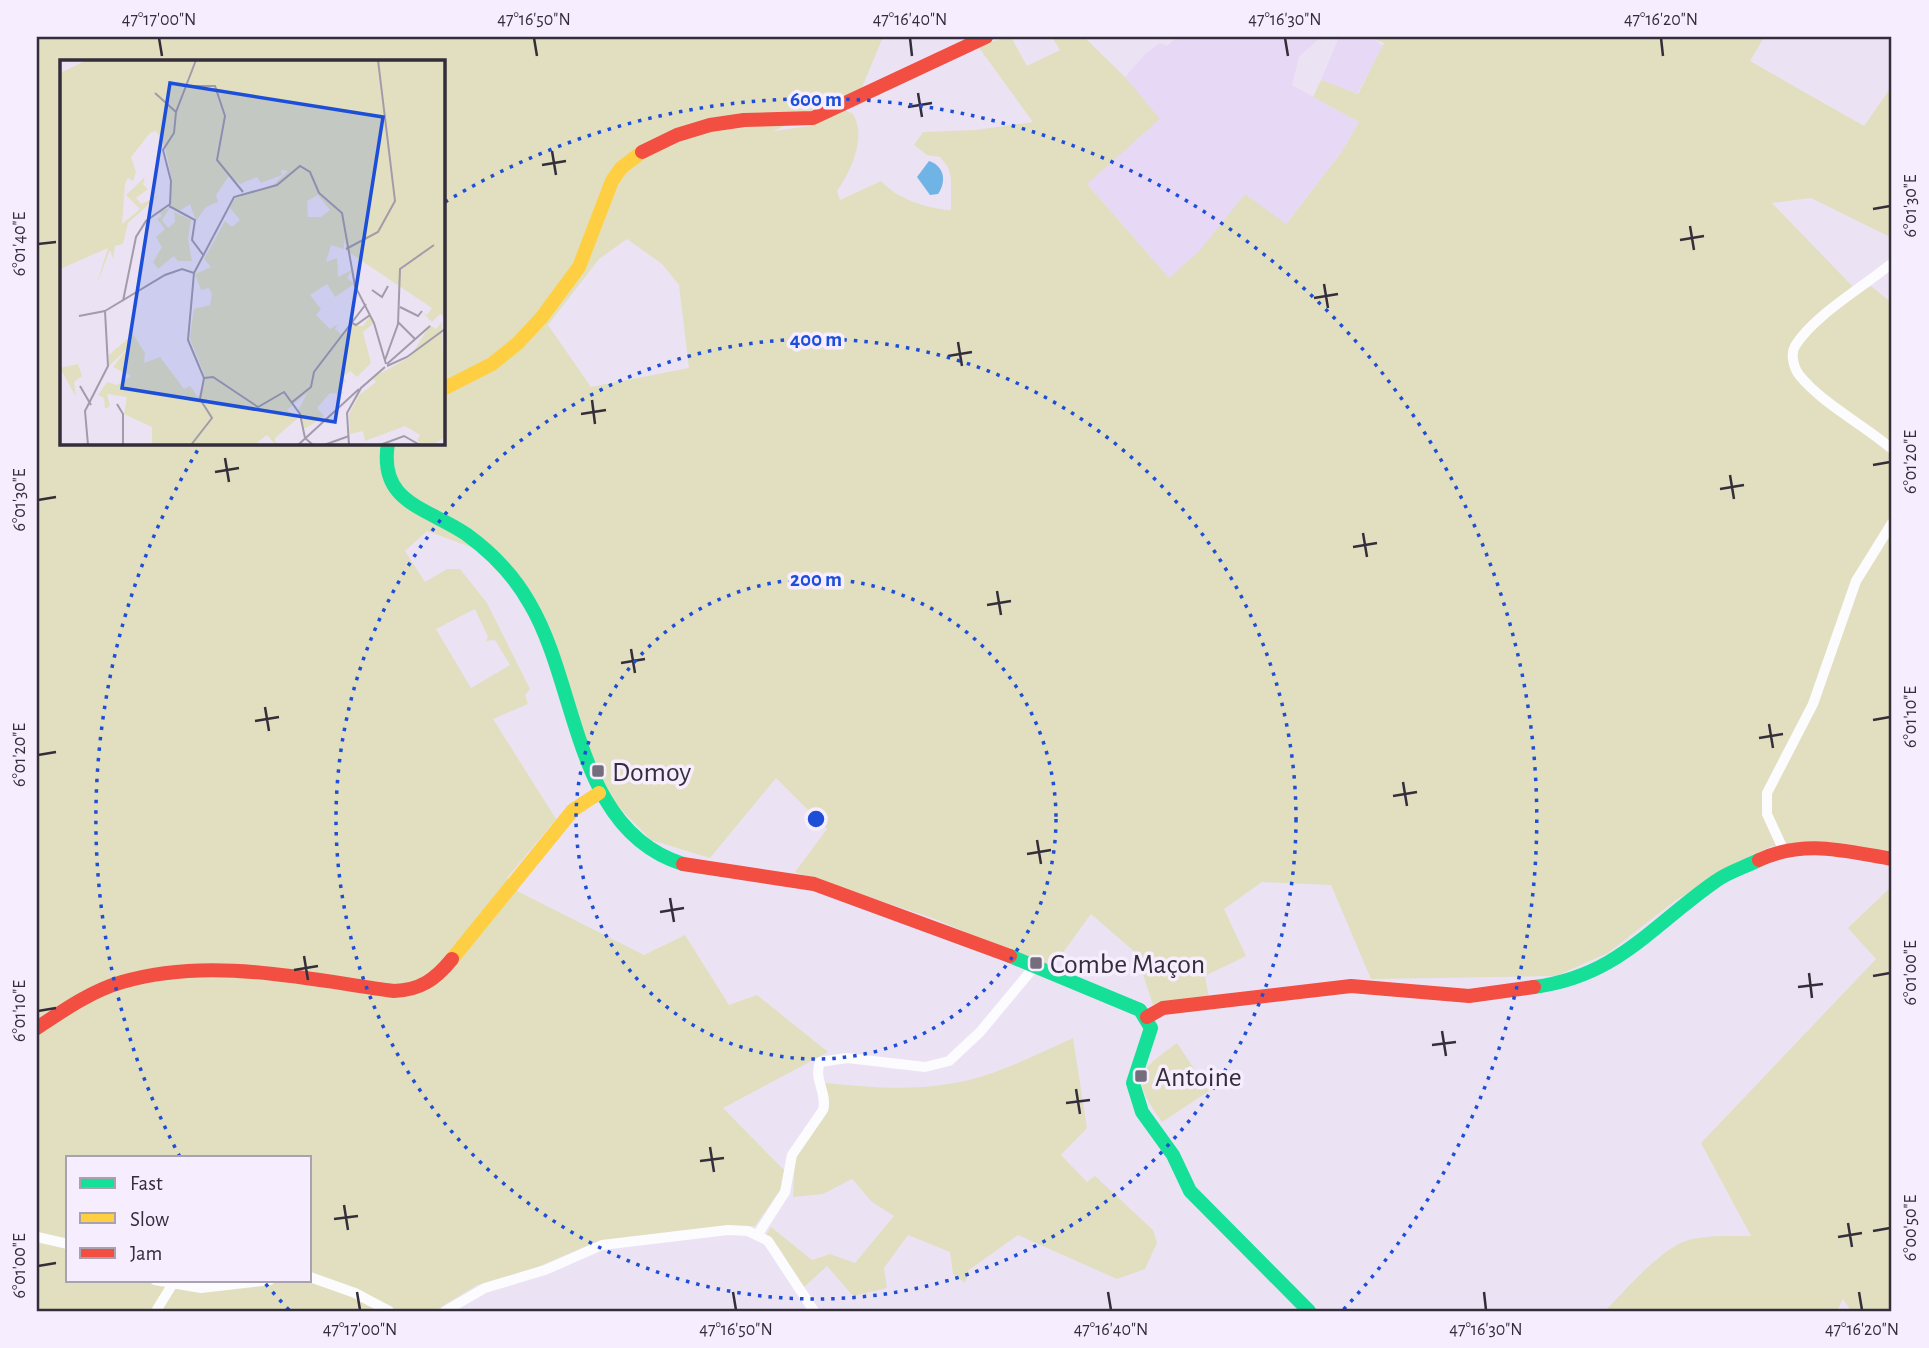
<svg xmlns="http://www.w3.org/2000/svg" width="1929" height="1348" viewBox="0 0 1929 1348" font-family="'Alegreya Sans',sans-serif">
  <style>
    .built { fill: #e7d9f5 }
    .green { fill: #e1dfbf; fill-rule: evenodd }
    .water { fill: #70b4e5 }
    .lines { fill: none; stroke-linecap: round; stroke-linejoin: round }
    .street { stroke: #fcfbfd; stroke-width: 10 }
    .fast { stroke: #16e098; stroke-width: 14 }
    .slow { stroke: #ffcf43; stroke-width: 14 }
    .jam { stroke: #f24e42; stroke-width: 14 }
    .ticks { fill: none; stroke: #342e3a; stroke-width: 2.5 }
    .ring { fill: none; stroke: #1d4ed8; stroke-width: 3.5; stroke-dasharray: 3.5 7 }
    .poi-dot { fill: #746d7b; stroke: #f6edff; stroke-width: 2.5 }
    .labels { text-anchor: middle; stroke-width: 7; stroke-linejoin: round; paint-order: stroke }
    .poi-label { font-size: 28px; fill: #342e3a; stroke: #f6edff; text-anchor: start }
    .inset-road { fill: none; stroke: #a29baa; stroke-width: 2 }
    .view { fill: #1d4ed8; fill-opacity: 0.15; stroke: #1d4ed8; stroke-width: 3.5 }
    .inset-edge { fill: none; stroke: #342e3a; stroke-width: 3.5 }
    .centre { fill: #1d4ed8; stroke: #f6edff; stroke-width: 3.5 }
    .ring-label { font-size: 21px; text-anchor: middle; font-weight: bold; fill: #1d4ed8; stroke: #f6edff; stroke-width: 7; stroke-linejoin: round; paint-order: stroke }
    .neatline { fill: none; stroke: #342e3a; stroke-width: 2.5 }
    .ticks-label { font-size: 18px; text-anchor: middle; fill: #342e3a }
  </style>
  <rect width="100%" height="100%" fill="#ebe3f4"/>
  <!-- built -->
  <path class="built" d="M1177,37H1321L1299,57L1292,85L1359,122L1341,153L1285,225L1200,250L1169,278L1086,183L1159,120L1125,77L1146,53L1160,43L1167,46Z
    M1339,37H1371L1383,46L1357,94L1321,80Z"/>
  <!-- green -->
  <path class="green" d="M37,37H883L860,92L773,131L810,126L844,110L853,114C867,136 851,172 837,191L840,200L881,181C897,199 928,209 951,210V179L948,167L940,157L927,155L914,145L923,132L976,130L1033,122L977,45L1011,37L1027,66L1060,50L1052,37H1084L1125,77L1160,119L1087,184L1169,278L1200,250L1245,194L1286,224L1341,153L1359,122L1313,97L1321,80L1358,94L1384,43L1369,37H1759L1763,39L1750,61L1864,126L1892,86V238L1811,198L1772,203L1859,293L1871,286L1892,303V862L1771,846L1676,900L1608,953L1556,976L1371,979L1331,885L1262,882L1224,909L1246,956L1205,976L1209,998L1154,1008L1136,953L1091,914L1051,969L935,919L795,872L827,829L776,778L710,858L651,840L598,786L532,616L514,589L476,549L427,531L405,551L425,582L447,569H460L487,603L530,689L525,695L528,704L493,719L556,819L507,878L517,891L644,955L685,935L729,1005L757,995L828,1052L723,1108L785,1171V1183L755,1226L596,1242L526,1272L477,1285L435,1311H37ZM61,61H443V443H61ZM627,239L662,264L679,285L689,368L591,387L548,325L599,259ZM475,609L488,637L486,641L495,640L510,665L471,688L436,629ZM68,1157H310V1280H68Z
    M1892,886V1311H1851L1843,1299L1837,1311H1605C1626,1290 1663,1245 1692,1239C1712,1235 1731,1236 1751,1236L1701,1143L1876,959L1848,928Z
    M1073,1038L1087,1128L1061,1155L1087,1182L1095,1176L1153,1230L1157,1243L1145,1269L1117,1279L1018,1235L969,1270L965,1283L953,1274L950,1252L908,1235L884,1268L887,1288L853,1296L827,1266L803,1288L779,1248L766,1235L771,1227L812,1260L830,1254L855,1263L894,1216L872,1202L852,1179L823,1194L793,1197L795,1157L829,1109L825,1083C866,1087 907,1091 948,1084C992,1078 1033,1056 1073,1038Z
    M1177,1043L1209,1091L1162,1122C1131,1078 1135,1073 1177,1043Z"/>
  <!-- water -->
  <path class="water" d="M929,161C944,166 947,181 938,194L930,195L917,177Z"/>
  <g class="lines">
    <!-- street -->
    <path class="street" d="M1892,263C1865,286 1814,315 1795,346C1790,355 1794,369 1800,376C1823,404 1864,425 1892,449
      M1783,849L1767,814V793L1813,704L1856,581L1892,523
      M758,1234L785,1192L792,1155L823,1110C828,1093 813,1080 820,1062L847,1058L925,1067L949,1061L980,1032L1035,966
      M37,1237L68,1244
      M310,1277L355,1293L389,1311
      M155,1280L201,1288L270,1280
      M156,1311L172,1285
      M445,1311L485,1288L545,1270L602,1245L728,1230L748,1231L768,1241L814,1311"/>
    <!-- fast -->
    <path class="fast" d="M388,443C378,503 426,507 466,534C491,552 515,577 530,604C579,687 574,830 683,864
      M1010,956L1140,1010L1151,1028L1133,1083L1142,1112L1173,1155L1190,1191L1309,1311
      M1534,987C1618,976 1651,926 1716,881C1728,872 1745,867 1759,860"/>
    <!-- slow -->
    <path class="slow" d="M443,389L492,364L518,343L542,317L579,267L612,181L621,168L642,152
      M452,959L573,810L599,793"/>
    <!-- jam -->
    <path class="jam" d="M642,152L677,135L710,125L744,120L813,118L986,37
      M1759,860C1805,839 1844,851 1892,859
      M683,864L814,884L1010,956
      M1147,1017L1163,1008L1351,986L1469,996L1534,987
      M37,1028C64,1010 91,991 122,982C210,956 305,979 394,991C420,990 435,980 452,959"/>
  </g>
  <!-- ticks -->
  <path class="ticks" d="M159,38L162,56M534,38L537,56M910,38L912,56M1285,38L1288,56M1661,38L1663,56M918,93L922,117M908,107L932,103M552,151L556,175M542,165L566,161M1873,209L1890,206M1690,226L1694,250M1680,240L1704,236M38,244L56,242M1324,284L1328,308M1314,298L1338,294M958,342L962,366M948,356L972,352M592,400L595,424M581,414L606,410M225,458L229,482M1873,465L1890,462M215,472L239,468M1730,475L1734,499M1720,489L1744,485M38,500L56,497M1363,533L1367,557M1353,547L1377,543M997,591L1001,615M987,605L1011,601M631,649L635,673M621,663L645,659M265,707L269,731M1873,720L1890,717M255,721L279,717M1769,724L1773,748M1759,738L1783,734M38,755L56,752M1403,782L1407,806M1393,796L1417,792M1037,840L1041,864M1027,854L1051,850M670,898L674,922M660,912L684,908M304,956L308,980M294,970L318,966M1809,973L1812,998M1873,976L1890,973M1798,987L1823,984M38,1011L56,1008M1442,1031L1446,1056M1432,1045L1456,1042M1076,1089L1080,1114M1066,1103L1090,1100M710,1147L714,1172M700,1161L724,1158M344,1205L348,1230M334,1219L358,1216M1848,1223L1852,1247M1873,1231L1890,1228M1838,1237L1862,1233M38,1266L56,1263M357,1292L360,1310M733,1292L736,1310M1108,1292L1111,1310M1484,1292L1486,1310M1859,1292L1862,1310"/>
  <!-- distance rings -->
  <g class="ring">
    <circle cx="816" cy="819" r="240"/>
    <circle cx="816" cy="819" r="480"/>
    <path d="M289 1310A720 720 0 0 1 264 1282M180 1157A720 720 0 0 1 202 443M445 202A720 720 0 0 1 1343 1310"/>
  </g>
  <!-- markers -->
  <g class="poi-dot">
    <rect x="591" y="764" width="14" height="14" rx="3.5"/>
    <rect x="1029" y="956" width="14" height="14" rx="3.5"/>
    <rect x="1134" y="1069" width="14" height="14" rx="3.5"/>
  </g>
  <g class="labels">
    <!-- poi labels -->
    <g class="poi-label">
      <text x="612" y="781">Domoy</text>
      <text x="1050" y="973">Combe Maçon</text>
      <text x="1155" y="1086">Antoine</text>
    </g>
  </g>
  <!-- overview -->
  <g transform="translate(60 60)">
    <rect width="385" height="385" fill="#ebe3f4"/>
    <path d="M27,0H385V257L380,254L372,262L362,252L367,255L372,248L287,191L284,179V189L271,185L266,202L277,198L278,217L292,210L287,218L294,224L275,237L267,224L250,235L261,249L256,255L270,269L278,264L275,269L282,275L291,265L303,266L310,256L314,263L303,272L311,303L297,317L290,311L283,317L286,321L279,327L284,334L270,333L257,348L264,356L245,369L238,351L247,333L227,350L238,358L215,378L216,385L207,375L194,385H92V367L64,354L67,337L47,334L50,346L45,349L44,338L38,335L47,322L57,325L71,316L53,307L67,289L49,306V295L73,274L85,293L84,303L100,297L124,329L130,326L138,337L145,316L130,279L131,269L134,249L150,245L152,234L149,228L141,230L135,214L151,207L144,199L165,161L172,167L180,160L170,148L174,139L213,125L228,111L221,110L222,115L201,123L197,117L180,124L169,116L156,135L158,142L146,147L136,161L130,144L118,152L110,145L112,120L105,87L96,71L90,73L71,97L76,112L73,121L68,118L65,124L62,164L80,149L66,135L85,117L83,124L88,129L76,138L81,144L98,136L68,163L63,184L55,186L53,199L50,190L36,226L48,188L0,209V13ZM258,135L270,150L261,157H248L247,141ZM110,148L102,160L108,168L115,162L114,152L131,160L128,179L132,201H118L114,196L98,209L93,202L102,187L96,177L105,169L97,159L102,156L99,151ZM382,262L385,377L373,385H361L357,380L360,375L345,366L305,381L303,371L290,374L289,354L299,335L316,322L312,318L350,297L370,265L376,269ZM18,304L22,316L14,322L16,337L0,308Z" fill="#e1dfbf" fill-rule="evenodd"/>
    <path class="inset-road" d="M129,26H155L165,56L157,100L183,132M95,33L116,52M109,146L135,160L132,180L144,196M286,189L318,172L335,141L318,0M312,230L322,237L328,226M63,241L76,177L86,161L110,144L111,121L103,90L114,73L116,52L136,0M340,247L358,256L362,251M45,251L105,215L122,209L134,213L174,137L217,125L240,106L250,112L259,133L282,153L295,226L314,263L326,304M19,256L45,251M338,262L355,279M292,263L296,265L310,255M325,300L338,264L340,209L374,185M327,304L370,266M327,306L347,297L385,269M144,318L153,317L198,347L224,332L240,354L245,378L253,385M20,326L31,345M231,343L251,327L254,312L306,244M57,344L63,354V385M28,385L25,351L48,306L45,251M131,385L152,358L140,339L144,318L128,280L134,213M238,385L299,329M264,385L289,376M289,385L287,353L301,328L325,307M320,385L344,376L360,385"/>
    <path class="view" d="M110,23L323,57L275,362L62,328Z"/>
    <rect width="385" height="385" class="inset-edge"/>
  </g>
  <circle cx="816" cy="819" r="10" class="centre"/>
  <g class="ring-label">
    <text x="816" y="106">600 m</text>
    <text x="816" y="346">400 m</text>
    <text x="816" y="586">200 m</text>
  </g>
  <!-- border -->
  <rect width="1929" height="1348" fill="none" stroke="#f6edff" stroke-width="77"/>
  <!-- legend -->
  <rect x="66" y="1156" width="245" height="126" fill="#f6edff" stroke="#a8a1b0" stroke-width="2"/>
  <rect x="80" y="1178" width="35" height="10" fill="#16e098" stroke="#a8a1b0" stroke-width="2"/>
  <text x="130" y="1190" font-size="21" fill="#342e3a">Fast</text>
  <rect x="80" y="1213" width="35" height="10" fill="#ffcf43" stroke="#a8a1b0" stroke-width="2"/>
  <text x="130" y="1226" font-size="21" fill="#342e3a">Slow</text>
  <rect x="80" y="1248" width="35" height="10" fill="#f24e42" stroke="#a8a1b0" stroke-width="2"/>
  <text x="130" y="1260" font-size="21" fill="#342e3a">Jam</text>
  <rect x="38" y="38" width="1852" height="1272" class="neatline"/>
  <g class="ticks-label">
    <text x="159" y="25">47°17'00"N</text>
    <text x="534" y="25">47°16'50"N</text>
    <text x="910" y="25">47°16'40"N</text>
    <text x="1285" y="25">47°16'30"N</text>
    <text x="1661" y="25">47°16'20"N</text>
    <text transform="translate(1910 206) rotate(-90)" y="6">6°01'30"E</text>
    <text transform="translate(19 244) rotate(-90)" y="6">6°01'40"E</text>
    <text transform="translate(1910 462) rotate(-90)" y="6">6°01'20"E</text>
    <text transform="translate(19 500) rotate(-90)" y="6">6°01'30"E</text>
    <text transform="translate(1910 717) rotate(-90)" y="6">6°01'10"E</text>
    <text transform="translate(19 755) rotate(-90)" y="6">6°01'20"E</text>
    <text transform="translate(1910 973) rotate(-90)" y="6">6°01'00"E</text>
    <text transform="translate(19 1011) rotate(-90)" y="6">6°01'10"E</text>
    <text transform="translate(1910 1228) rotate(-90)" y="6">6°00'50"E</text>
    <text transform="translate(19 1266) rotate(-90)" y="6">6°01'00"E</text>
    <text x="360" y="1335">47°17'00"N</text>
    <text x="736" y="1335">47°16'50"N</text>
    <text x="1111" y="1335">47°16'40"N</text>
    <text x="1486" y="1335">47°16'30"N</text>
    <text x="1862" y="1335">47°16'20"N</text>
  </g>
</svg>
